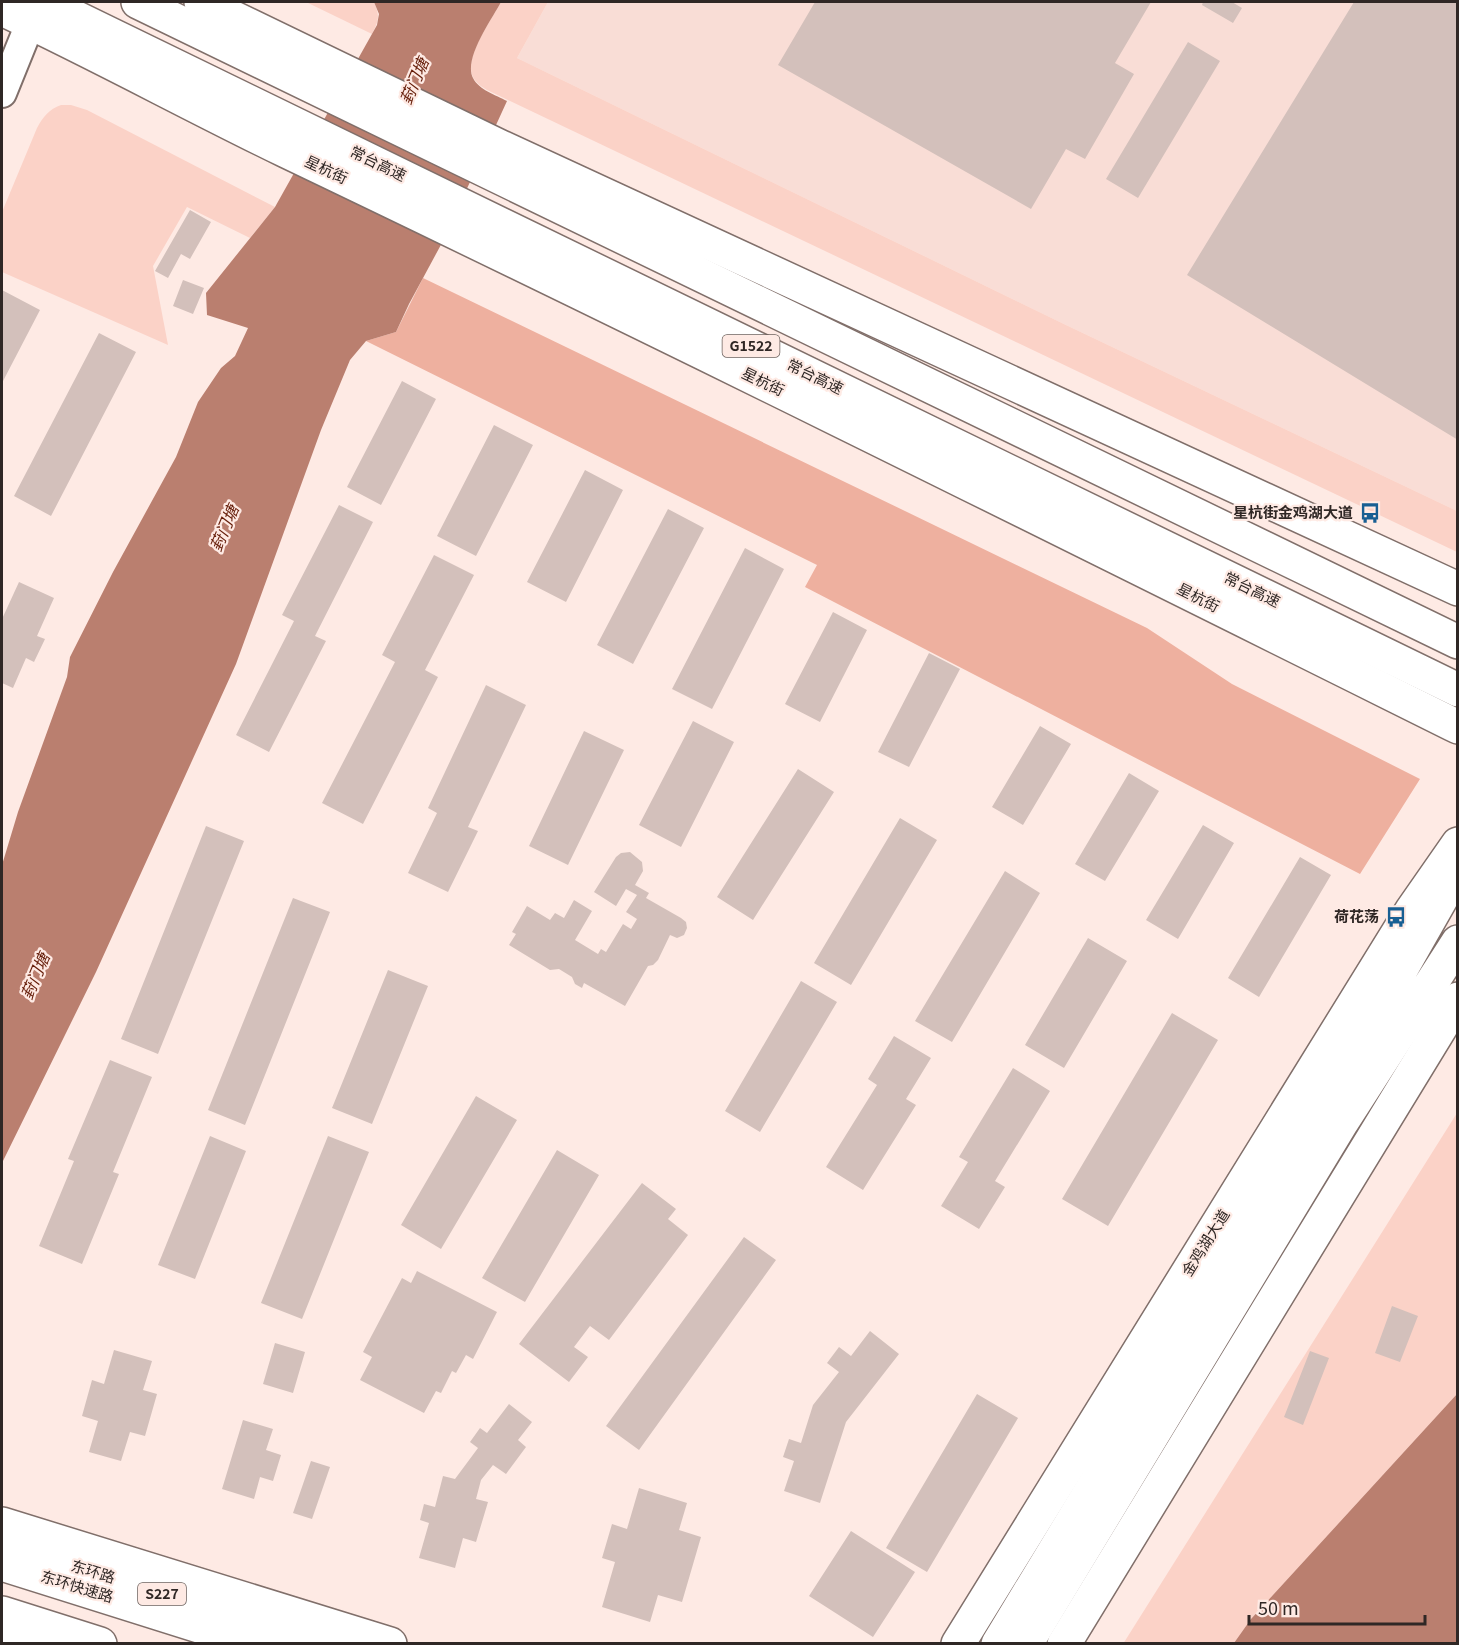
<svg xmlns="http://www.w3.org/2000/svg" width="1459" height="1645" viewBox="0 0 1459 1645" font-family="Georgia,'Noto Sans SC',serif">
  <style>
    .built { fill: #f9ddd6 }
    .green { fill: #fbd2c7 }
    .forest { fill: #eeb09f }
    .water { fill: #ba7f6f }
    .building { fill: #d3c0bb }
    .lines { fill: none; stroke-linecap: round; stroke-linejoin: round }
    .secondary-casing { stroke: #806f6a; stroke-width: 32 }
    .primary-casing { stroke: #806f6a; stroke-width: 36 }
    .highway-casing { stroke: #806f6a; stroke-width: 36 }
    .secondary { stroke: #fff; stroke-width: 28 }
    .primary { stroke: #fff; stroke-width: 33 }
    .highway { stroke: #fff; stroke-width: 33 }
    .labels { text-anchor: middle; stroke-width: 4.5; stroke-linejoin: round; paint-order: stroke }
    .shield { fill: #feeae4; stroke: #6d625e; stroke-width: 1.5 }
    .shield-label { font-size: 14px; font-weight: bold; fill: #2f2725 }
    .street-label { font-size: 15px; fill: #2f2725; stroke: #feeae4 }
    .poi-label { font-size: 15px; font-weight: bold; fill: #2f2725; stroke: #feeae4; text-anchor: end }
    .water-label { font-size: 16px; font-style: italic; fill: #651c08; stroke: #feeae4 }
  </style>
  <rect width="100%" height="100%" fill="#feeae4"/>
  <!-- built -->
  <path class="built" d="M548,2H1457V511L1066,325L517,58Z"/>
  <!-- green -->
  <path class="green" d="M306,2H374C380,15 379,21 372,34Z
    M501,2H548L517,58L1066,325L1457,511V552L487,90C482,87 476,83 473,77C463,58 492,19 501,2Z
    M61,105H71L87,110L275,207L250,238L187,207L153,266L168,345L2,272V212L37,128C43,117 49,109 61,105Z
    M1457,1113V1394L1251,1619L1234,1643L1123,1644Z"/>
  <!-- forest -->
  <path class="forest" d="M423,278L1147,628L1232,684L1420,779L1360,874L805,587L817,565L366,341L396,332Z"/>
  <!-- water -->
  <path class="water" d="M374,2H501C492,19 463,59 473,78C479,90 496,95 507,101L443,241L409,304L396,332L366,341L350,360L321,430L236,664L96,972L2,1163V865L18,812L67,677L70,657L113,572L176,457L198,402L221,368L235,356L248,328L207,315L206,293L275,207L377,25L379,14Z
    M1457,1394V1643H1234L1251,1619Z"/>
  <!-- building -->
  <path class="building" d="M815,2H1151L1115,63L1134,74L1085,159L1066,149L1031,209L778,65Z
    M1203,2H1232L1242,8L1233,23L1202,5Z
    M1354,2H1458V440L1187,275Z
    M1188,42L1220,61L1138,198L1106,179Z
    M190,210L211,222L190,259L181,254L168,278L155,271Z
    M183,280L204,288L193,314L173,306Z
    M2,290L40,310L2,383Z
    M99,333L136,352L51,516L14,496Z
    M402,381L436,399L381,505L347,487Z
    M494,425L533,445L476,556L437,536Z
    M585,470L623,490L566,602L527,582Z
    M339,505L373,522L315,636L326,641L269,752L236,735L294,621L282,615Z
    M668,509L704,528L633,664L597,645Z
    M745,548L784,569L712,709L672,689Z
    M434,555L474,575L425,670L438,677L363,824L322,803L395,662L382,655Z
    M19,582L54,598L37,636L45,639L34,662L26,658L13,688L2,683V619Z
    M833,612L867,630L820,722L785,704Z
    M929,653L960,669L909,767L878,752Z
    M486,685L526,705L468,827L478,831L448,892L408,873L437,813L428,808Z
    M693,721L734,742L681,847L639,825Z
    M1040,726L1071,744L1023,825L992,807Z
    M584,731L624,750L568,865L529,846Z
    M798,769L834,792L753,920L717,897Z
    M1129,773L1159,791L1105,881L1075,864Z
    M900,818L937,840L851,985L814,963Z
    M1203,825L1234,843L1178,939L1146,920Z
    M206,826L244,841L158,1054L121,1039Z
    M630,852L642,862L643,871L635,885L649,893L646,898L681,918L686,922L687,928L684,935L677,938L670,935L658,960L653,965L648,966L625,1006L584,983L582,988L575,984L572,977L559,969L550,970L509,945L516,934L512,932L527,906L550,920L555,913L564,918L574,900L592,911L575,940L598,954L601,949L606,952L623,924L631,929L637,919L626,912L637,895L626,889L616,906L594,892L616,857L621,853Z
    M1300,857L1331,875L1259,997L1228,978Z
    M1005,871L1040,893L952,1042L915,1021Z
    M293,898L330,912L245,1125L208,1110Z
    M1088,938L1127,961L1064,1068L1025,1045Z
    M388,970L428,986L372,1124L332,1108Z
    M801,981L837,1002L760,1132L725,1111Z
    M1172,1013L1218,1040L1108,1226L1062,1199Z
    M894,1036L931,1058L906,1099L916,1105L863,1190L826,1167L877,1085L868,1079Z
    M110,1060L152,1077L113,1172L119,1174L82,1264L39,1246L74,1161L68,1159Z
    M1013,1068L1050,1091L995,1181L1005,1187L979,1229L941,1206L968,1162L959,1157Z
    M476,1096L517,1120L441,1249L401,1225Z
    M210,1136L246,1151L195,1279L158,1265Z
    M328,1136L369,1152L302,1319L261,1303Z
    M557,1150L599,1175L525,1302L482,1278Z
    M642,1183L676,1209L668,1219L688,1235L609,1340L590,1326L574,1347L588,1357L569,1382L519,1344Z
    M744,1237L776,1260L639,1450L606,1426Z
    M417,1271L497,1312L473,1359L466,1355L456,1373L452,1371L441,1393L436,1391L424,1413L360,1380L372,1357L363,1352L402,1278L411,1283Z
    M1392,1306L1418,1316L1400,1362L1375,1353Z
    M870,1331L899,1354L846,1422L820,1503L784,1491L794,1461L783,1457L789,1439L801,1443L813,1405L839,1372L827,1363L839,1347L851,1356Z
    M275,1343L305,1352L293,1393L263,1384Z
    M114,1350L152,1361L143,1390L157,1394L145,1436L130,1432L121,1461L89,1452L98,1421L82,1416L92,1380L104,1384Z
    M1310,1351L1329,1358L1303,1425L1284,1417Z
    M977,1394L1018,1418L927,1572L886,1548Z
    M509,1404L532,1422L518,1440L526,1447L506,1474L493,1465L481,1480L476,1499L488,1502L476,1542L463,1538L455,1568L419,1558L429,1523L420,1520L424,1504L435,1507L443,1476L455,1479L478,1448L470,1442L480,1428L487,1433Z
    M243,1420L273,1429L266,1450L281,1455L273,1481L260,1477L254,1499L222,1489Z
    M311,1461L330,1467L312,1519L293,1513Z
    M639,1488L687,1503L679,1530L701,1537L682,1602L658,1595L650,1622L602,1607L615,1562L602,1558L612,1524L627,1529Z
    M851,1531L915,1572L873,1637L809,1596Z"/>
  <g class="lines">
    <!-- secondary casing -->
    <g class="secondary-casing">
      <path id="secondary" d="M2,93L38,4"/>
    </g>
    <!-- primary casing -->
    <g class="primary-casing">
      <path id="primary" d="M201,2L499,146L1458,589
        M2,9C98,54 191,105 286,151C679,339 1068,533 1458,727
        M2,1544L323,1644
        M2,1634L31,1644
        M958,1644L1412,910L1458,844
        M1064,1644L1458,999"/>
    </g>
    <!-- highway casing -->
    <g class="highway-casing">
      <path id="highway" d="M44,2L1458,690
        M138,2L1458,642
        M2,1524L390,1644
        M2,1564L256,1644
        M2,1613L100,1644
        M998,1644L1322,1109L1458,869
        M1026,1644L1342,1122L1458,942"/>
    </g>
    <!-- secondary -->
    <use href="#secondary" class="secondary"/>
    <!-- primary -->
    <use href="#primary" class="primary"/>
    <!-- highway -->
    <use href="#highway" class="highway"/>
  </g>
  <!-- icons -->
  <defs>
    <g id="bus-bare" transform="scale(1.62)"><path d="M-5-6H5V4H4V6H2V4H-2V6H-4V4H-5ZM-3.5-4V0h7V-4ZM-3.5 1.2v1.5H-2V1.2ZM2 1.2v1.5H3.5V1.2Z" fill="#185f93" stroke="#feeae4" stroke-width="2.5" paint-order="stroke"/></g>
  </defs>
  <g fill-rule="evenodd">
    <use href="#bus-bare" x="1370" y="513"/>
    <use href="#bus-bare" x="1396" y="917"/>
  </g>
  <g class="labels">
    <!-- shield labels -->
    <g class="shield">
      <rect x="722.5" y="335" width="57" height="22" rx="4.5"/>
      <rect x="138" y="1583" width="48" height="22" rx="4.5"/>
    </g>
    <g class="shield-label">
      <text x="751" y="351">G1522</text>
      <text x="162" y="1599">S227</text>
    </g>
    <!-- street labels -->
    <g class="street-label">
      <text transform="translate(378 164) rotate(26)" y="5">常台高速</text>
      <text transform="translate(326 170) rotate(25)" y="5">星杭街</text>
      <text transform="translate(815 377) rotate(26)" y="5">常台高速</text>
      <text transform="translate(763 382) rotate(26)" y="5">星杭街</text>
      <text transform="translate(1252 590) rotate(26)" y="5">常台高速</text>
      <text transform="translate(1198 598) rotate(27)" y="5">星杭街</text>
      <text transform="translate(1206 1243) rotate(-58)" y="5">金鸡湖大道</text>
      <text transform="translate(93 1572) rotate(17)" y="5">东环路</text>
      <text transform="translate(77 1587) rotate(17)" y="5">东环快速路</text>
    </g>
    <!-- poi labels -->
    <g class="poi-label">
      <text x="1353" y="518">星杭街金鸡湖大道</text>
      <text x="1379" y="922">荷花荡</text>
    </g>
    <!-- water labels -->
    <g class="water-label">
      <text transform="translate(414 81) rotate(-67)" y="6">葑门塘</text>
      <text transform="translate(224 528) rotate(-67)" y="6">葑门塘</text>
      <text transform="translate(35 976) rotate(-67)" y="6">葑门塘</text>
    </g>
  </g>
  <!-- border -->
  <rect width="1459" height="1645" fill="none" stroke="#2f2725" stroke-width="6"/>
  <!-- scale -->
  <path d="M1249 1615v9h176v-9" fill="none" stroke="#2f2725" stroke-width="3"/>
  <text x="1258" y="1615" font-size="18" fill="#2f2725" stroke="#feeae4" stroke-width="4.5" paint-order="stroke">50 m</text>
</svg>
